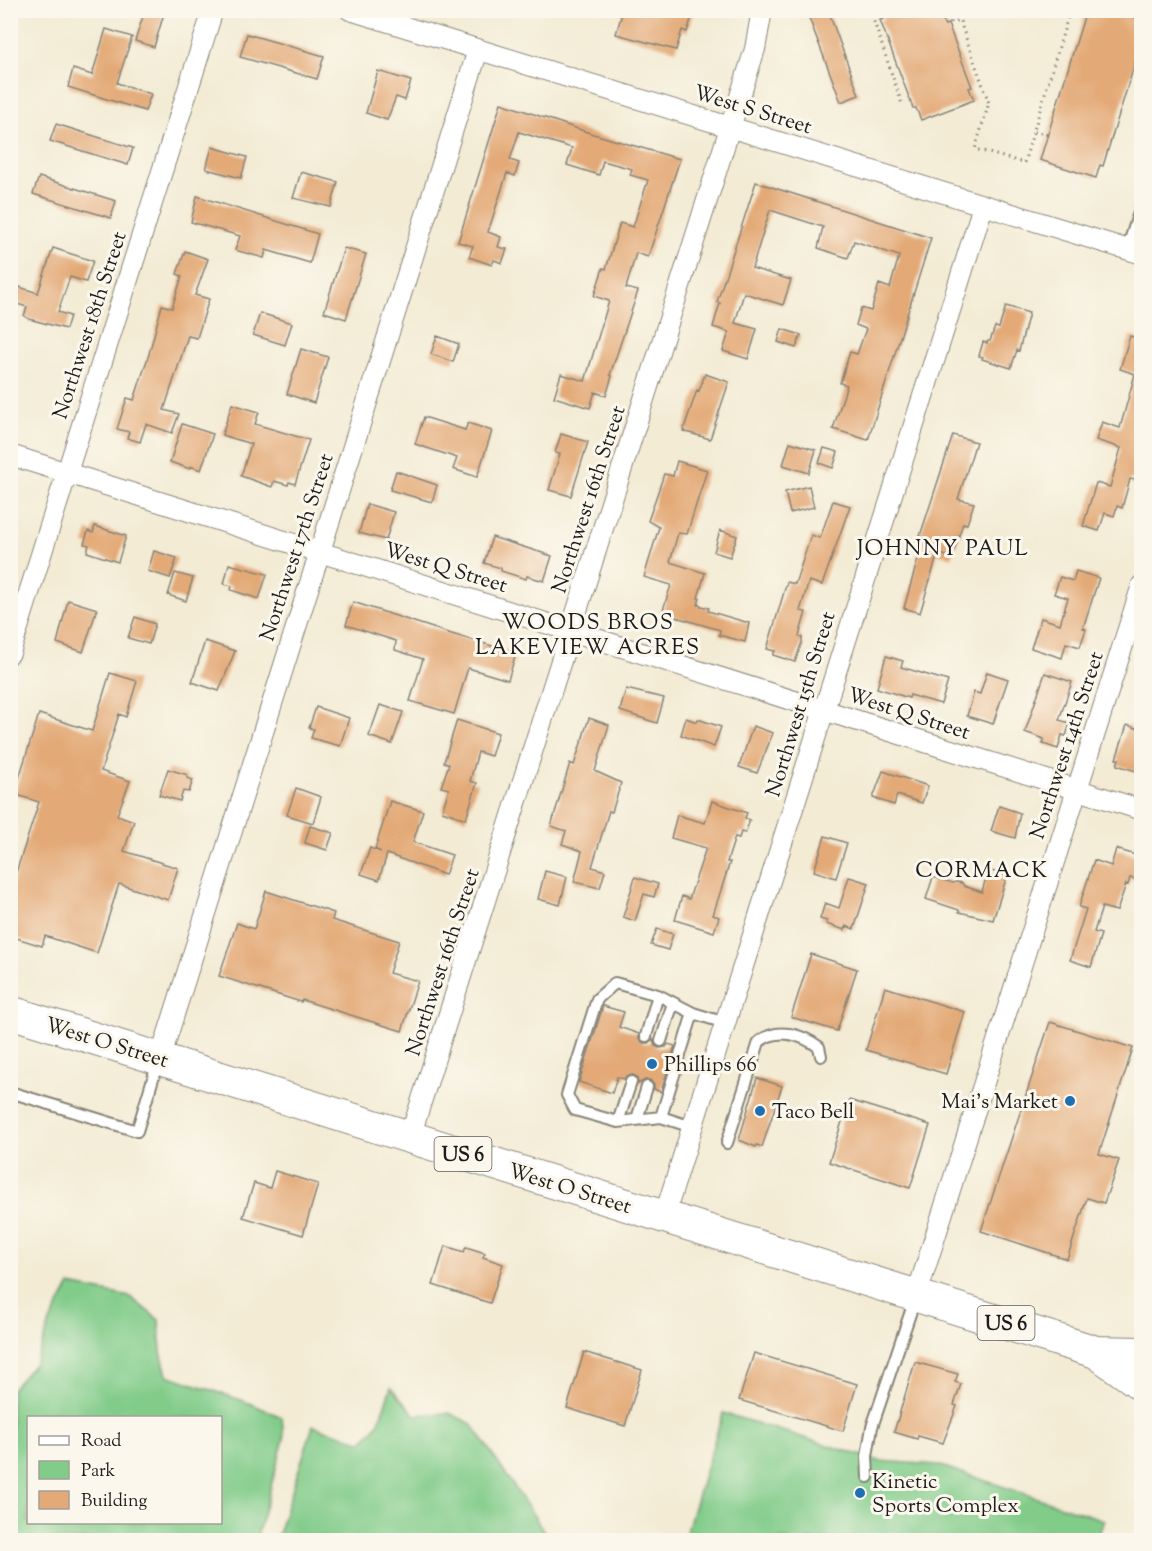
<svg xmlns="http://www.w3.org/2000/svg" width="1152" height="1551" viewBox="0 0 1152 1551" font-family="'Sorts Mill Goudy',serif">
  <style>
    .green { fill: #82cc8a; stroke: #4f7453; stroke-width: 1.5; fill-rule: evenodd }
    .building { fill: #e3a976 }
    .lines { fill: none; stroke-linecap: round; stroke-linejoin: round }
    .lane-casing { stroke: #888478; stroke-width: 14 }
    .street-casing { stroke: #888478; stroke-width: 22 }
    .primary-casing { stroke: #888478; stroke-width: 34 }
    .path { stroke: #888478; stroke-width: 3; stroke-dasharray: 1.5 4.5; stroke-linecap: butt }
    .lane { stroke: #fff; stroke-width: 10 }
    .street { stroke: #fff; stroke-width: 20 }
    .primary { stroke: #fff; stroke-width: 32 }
    .poi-dot { fill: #1f6fb2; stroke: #fbf7ec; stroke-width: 2 }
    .labels { text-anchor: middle; stroke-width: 6; stroke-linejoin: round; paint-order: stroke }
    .shield { fill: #fbf7ec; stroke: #5f5e5a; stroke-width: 1.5 }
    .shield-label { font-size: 20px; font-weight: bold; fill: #1c1c1c }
    .street-label { font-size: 21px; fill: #1c1c1c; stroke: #fbf7ec }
    .poi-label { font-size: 21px; fill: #1c1c1c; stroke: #fbf7ec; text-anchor: start }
    .neighbourhood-label { font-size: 22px; letter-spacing: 1.5px; fill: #1c1c1c; stroke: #fbf7ec }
  </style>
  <rect width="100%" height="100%" fill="#fbf7ec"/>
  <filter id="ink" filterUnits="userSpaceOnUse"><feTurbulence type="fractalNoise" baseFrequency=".0167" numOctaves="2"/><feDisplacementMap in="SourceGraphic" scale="12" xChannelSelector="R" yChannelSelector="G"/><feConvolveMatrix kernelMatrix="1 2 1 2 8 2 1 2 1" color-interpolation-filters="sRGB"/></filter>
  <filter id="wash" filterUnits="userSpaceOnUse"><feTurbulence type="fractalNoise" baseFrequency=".008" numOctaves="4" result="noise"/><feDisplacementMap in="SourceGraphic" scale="24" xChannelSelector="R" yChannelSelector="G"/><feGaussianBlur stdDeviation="1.35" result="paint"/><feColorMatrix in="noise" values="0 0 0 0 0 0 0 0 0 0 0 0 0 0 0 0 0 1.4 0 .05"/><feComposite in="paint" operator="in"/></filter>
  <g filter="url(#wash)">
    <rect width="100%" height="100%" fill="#f3ebd4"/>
    <!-- green -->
    <path class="green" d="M70,1285L130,1297L159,1320L161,1352L167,1375L244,1401L282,1417L284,1439L256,1540H11V1390L35,1363L51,1320ZM28,1418H220V1522H28Z
      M391,1387L415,1415L449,1413L472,1424L550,1540H276L313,1426L363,1442L378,1424Z
      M723,1413L879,1461L938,1465L1104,1520L1097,1540H684Z"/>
    <g id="blocks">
      <!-- building -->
      <path class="building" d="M145,10H165L154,47L135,41Z
        M623,10H694L687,32L682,30L676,50L616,34Z
        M806,10H828L859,95L841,102Z
        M880,10H939L945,25L948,24L972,87L969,88L974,100L921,120L916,108H913L880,20L884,19Z
        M1089,10H1110L1142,20V40L1103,166L1100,165L1096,178L1040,160L1084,17L1087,18Z
        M106,29L132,37L117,83L151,94L145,111L68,87L73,69L92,75Z
        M247,34L324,56L317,79L240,57Z
        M378,71L411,81L405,100L396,97L387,120L366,113Z
        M501,103L590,133L680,159L648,257L636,253L626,288L638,291L610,375L612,376L606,396L595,392L590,408L554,397L561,374L585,381L609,301L594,296L603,268L606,269L620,223L633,227L648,180L630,175L632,169L603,161L599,175L567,165L572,148L519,132L510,160L519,163L515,176L507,173L488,232L501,237L498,247L507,249L502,263L494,260L492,265L469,257L473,246L458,242Z
        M56,124L133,148L128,165L50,141Z
        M212,147L247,157L241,178L206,169Z
        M301,172L338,182L331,207L293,198Z
        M39,177L116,201L111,218L33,194Z
        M756,182L931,238L868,440L833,429L847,385L840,383L850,352L857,354L866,329L856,325L861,308L871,311L879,284L890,288L899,256L854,241L848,258L818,248L823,227L770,210L752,268L791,280L783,305L744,293L735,323L757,329L748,359L723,351L729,332L713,327L720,303L717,302Z
        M197,196L318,234L310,263L266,250L264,258L235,250L240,236L191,222Z
        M53,248L93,261L86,282L70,277L58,312L70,316L66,329L29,319L24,316L27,307L10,302V284L38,293Z
        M344,248L366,254L346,319L324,312Z
        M185,251L208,259L195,295L209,299L197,338L188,336L164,410L179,414L172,433L146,424L140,442L127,438L129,432L117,429L127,398L134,400L149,354L162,305L172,308L182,276L177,274Z
        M1006,306L1029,313L1019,351L1017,350L1011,368L982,359L983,357L979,356L983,342L987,343L988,341H990L995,327L999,328Z
        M260,313L292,323L285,345L253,335Z
        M782,329L801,335L796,348L778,342Z
        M437,336L459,344L453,362L431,354Z
        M1130,336L1142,340V457L1135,480L1130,479L1122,508L1117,506L1114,516L1105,513L1099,531L1083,526L1096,483L1110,487L1121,448L1096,440L1102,422L1120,428L1135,374L1120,369Z
        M301,349L328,357L314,403L287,394Z
        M705,374L729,382L710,439L683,431L697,390L699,391Z
        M232,404L259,412L255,424L309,440L295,484L289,482L288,485L274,481L272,487L241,476L251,444L222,435Z
        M424,417L465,430L468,423L492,431L477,477L453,469L457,458L415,444Z
        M182,424L213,434L201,470L190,466V469L170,462Z
        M561,434L588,442L571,496L549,490L560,454L555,453Z
        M953,435L976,442L958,499L974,503L967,524L963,523L952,558L938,553L920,613L904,608L921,548L920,547L923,537L920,536Z
        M790,442L816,450L809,473L783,465Z
        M824,448L838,452L833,468L819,463Z
        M677,461L707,470L687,534L678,533L670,562L705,573L698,598H700L698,605L709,608L708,611L749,623L745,642L719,635L720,630L662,613L671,585L644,577L659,527L648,521L664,474L673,476Z
        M396,471L437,485L432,502L390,490Z
        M809,486L814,507L790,513L785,492Z
        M833,501L850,506L822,585L809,581L800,611L806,612L799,636L802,637V642L795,662L773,655L775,651L767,649L787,582L795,584L811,535L820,538Z
        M367,504L394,512L386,540L359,533Z
        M95,526L126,536L118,562L87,552L89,545L84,544L88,531L93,533Z
        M720,530L737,536L730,557L714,552Z
        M492,537L552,556L544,581L527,576L526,579L501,571V568L484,563Z
        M154,551L177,558L170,578L148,571Z
        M229,564L267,574L259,599L231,590L232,586L224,584Z
        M1076,571L1099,578L1083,628L1086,629L1080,647L1066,643L1062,658L1031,648L1041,618L1060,624L1068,598L1054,594L1060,577L1073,581Z
        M175,573L193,578L186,601L168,595Z
        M68,600L97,609L83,652L57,643Z
        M353,602L445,632L516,653L508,680L468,668L454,714L410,701L423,659L395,650L396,641L346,625Z
        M135,617L155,624L149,644L128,638Z
        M205,641L235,651L219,691L192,682Z
        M886,656L903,661L901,667L948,681L941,704L910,695L909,698L877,688Z
        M987,672L1008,679L993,724L967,716L974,692L980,694Z
        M110,673L137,681L126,717L119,714L101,771L130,781L117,815L134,821L124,851L178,868L168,900L119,884L97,953L45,936L42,946L10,936V891L39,802L14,794L39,714L92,731Z
        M1045,673L1072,682L1059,720L1070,723L1066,736L1062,735L1058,749L1043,744L1044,739L1025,732Z
        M626,689L664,698L657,723L620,711Z
        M380,705L403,712L392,744L369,736Z
        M316,707L349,718L340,746L311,738L314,729L309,728Z
        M589,718L609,725L595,771L621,783L612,812L609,811L592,867L605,871L600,888L574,882L582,851L562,844L566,831L551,826L570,763L574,765Z
        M686,718L697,722L698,719L721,727L714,747L681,735Z
        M457,720L498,733L491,756L478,752L470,781L477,783L466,819L442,811L449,789L441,787L449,764L444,762Z
        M1127,725L1142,730V767L1137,765L1136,771L1117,765L1119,759H1116Z
        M753,726L773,733L757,773L739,767Z
        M168,769L188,775L187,778L193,780L189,792L183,791L180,801L159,795Z
        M883,771L928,786L922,803L897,795L894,805L873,798Z
        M296,788L321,797L313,823L287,815Z
        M390,801L423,811L413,842L452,855L445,875L387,854L379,880L361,874L370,848L381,852L375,849Z
        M712,801L747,813L745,818L750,820L745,833L741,832L739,838L735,837L727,862H730L713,915L719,917L714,932L675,920L682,896L689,899L706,848L671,838L677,815L705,823Z
        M999,806L1020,813L1015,838L991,831Z
        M310,826L333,833L327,850L305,843Z
        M825,836L847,843L836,878L814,871Z
        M1116,849L1142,857V881L1130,878L1128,885L1126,884L1117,911L1102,907L1094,932L1101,934L1091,967L1070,960L1086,909L1079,907L1094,860L1111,866Z
        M988,870L1007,876L993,920L959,912V910L926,899L933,877L953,883L956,882L962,883L964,886L982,892Z
        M545,871L567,877L560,905L538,899Z
        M635,877L658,884L654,897L644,894L635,921L623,917Z
        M849,877L869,883L854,929L846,926L845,930L826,924L827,921L820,919L825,903L839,908Z
        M266,891L334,913L332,920L399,941L389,973L418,981L402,1031L302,1000L301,1002L219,976L237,923L254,929Z
        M657,929L673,934L668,950L651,945Z
        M811,954L857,969L837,1031L791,1017Z
        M885,987L965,1012L946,1074L866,1050Z
        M603,1006L624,1012L619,1027L639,1034V1038L643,1043H648L653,1039L655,1046L659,1048L666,1047L668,1044L675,1046L661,1092L654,1089V1085L650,1080H645L638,1084L637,1077L633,1075L626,1076L624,1079L617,1077L612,1093L579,1082Z
        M1050,1022L1133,1048L1099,1154L1119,1160L1104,1203L1087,1198L1067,1259L981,1231Z
        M757,1078L782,1086L762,1147L757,1145L756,1147L739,1140Z
        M849,1100L930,1125L910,1188L829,1162Z
        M275,1171L318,1184L303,1235L243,1217L254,1183L270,1188Z
        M445,1246L464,1252L466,1247L485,1253L483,1257L503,1264L490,1303L433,1285Z
        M584,1352L642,1370L625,1426L567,1408Z
        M754,1353L857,1384L843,1431L739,1400Z
        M915,1362L958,1374L955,1382L961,1384L954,1405L957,1406L943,1443L918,1436L917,1439L894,1432Z"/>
    </g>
  </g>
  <g filter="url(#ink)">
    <use href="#blocks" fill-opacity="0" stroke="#888478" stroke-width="1.5"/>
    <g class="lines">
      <!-- lane casing -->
      <g class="lane-casing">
        <path id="lane" d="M1127,250L1142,203
          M646,1036L658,995L693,1013L725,1023
          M661,1041L673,1003
          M631,1082L618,1122L661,1117
          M10,1092L137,1131L158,1062
          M637,1119L647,1087
          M618,1122L575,1110L567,1095L597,999L615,983L658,995
          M692,1127L661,1117L693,1013
          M727,1143L759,1042C777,1027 801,1034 819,1047L821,1056
          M868,1477L867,1456L872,1427L915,1299"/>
      </g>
      <!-- street casing -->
      <g class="street-casing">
        <path id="street" d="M350,10L1142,254
          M10,455L1142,810
          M10,653L213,10
          M160,1059L478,50
          M410,1137L755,49L762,10
          M664,1217L983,206
          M916,1297L1142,585"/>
      </g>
      <!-- primary casing -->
      <g class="primary-casing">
        <path id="primary" d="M10,1012L1096,1352L1142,1353
          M1096,1352L1142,1385"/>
      </g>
      <!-- path -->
      <path class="path" d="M870,10L902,104
        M947,10L951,23L959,20
        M956,10L989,103L975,149L1024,163L1070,10
        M1034,131L1048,135"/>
      <!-- lane -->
      <use href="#lane" class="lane"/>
      <!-- street -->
      <use href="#street" class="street"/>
      <!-- primary -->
      <use href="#primary" class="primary"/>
    </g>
  </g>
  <!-- markers -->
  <g class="poi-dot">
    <circle cx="652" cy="1064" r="6"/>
    <circle cx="1070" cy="1101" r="6"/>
    <circle cx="760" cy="1111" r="6"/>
    <circle cx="860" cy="1493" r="6"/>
  </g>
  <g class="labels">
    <!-- shield labels -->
    <g class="shield">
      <rect x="434.5" y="1137" width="57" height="34" rx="4.5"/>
      <rect x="977.5" y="1306" width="57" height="34" rx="4.5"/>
    </g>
    <g class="shield-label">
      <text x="463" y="1161">US 6</text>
      <text x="1006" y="1330">US 6</text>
    </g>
    <!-- street labels -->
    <g class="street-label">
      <text transform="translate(753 109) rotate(17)" y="7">West S Street</text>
      <text transform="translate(89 325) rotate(-72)" y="7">Northwest 18th Street</text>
      <text transform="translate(588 499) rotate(-72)" y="7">Northwest 16th Street</text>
      <text transform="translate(296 547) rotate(-72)" y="7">Northwest 17th Street</text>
      <text transform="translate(446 567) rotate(17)" y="7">West Q Street</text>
      <text transform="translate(800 704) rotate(-73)" y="7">Northwest 15th Street</text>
      <text transform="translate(909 713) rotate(18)" y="7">West Q Street</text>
      <text transform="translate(1066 745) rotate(-72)" y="7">Northwest 14th Street</text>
      <text transform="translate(442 962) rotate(-72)" y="7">Northwest 16th Street</text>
      <text transform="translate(107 1042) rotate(17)" y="7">West O Street</text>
      <text transform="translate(570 1188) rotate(17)" y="7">West O Street</text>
    </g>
    <!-- poi labels -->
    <g class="poi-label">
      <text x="664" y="1071">Phillips 66</text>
      <text x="1058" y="1108" text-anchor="end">Mai's Market</text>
      <text x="772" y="1118">Taco Bell</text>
      <text x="872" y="1488">Kinetic<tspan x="872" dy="24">Sports Complex</tspan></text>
    </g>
    <!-- neighbourhood labels -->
    <g class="neighbourhood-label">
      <text x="943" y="555">JOHNNY PAUL</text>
      <text x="588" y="629">WOODS BROS<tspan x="588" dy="25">LAKEVIEW ACRES</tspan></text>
      <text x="982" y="877">CORMACK</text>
    </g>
  </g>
  <!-- margin -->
  <rect width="1152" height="1551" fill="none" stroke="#fbf7ec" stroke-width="36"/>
  <!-- legend -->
  <rect x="27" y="1416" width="195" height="108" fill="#fbf7ec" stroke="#a29f99" stroke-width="1.5"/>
  <rect x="39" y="1436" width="30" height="9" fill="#ffffff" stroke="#a29f99" stroke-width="1.5"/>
  <text x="81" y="1446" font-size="18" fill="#1c1c1c">Road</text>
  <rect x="39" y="1461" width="30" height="18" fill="#82cc8a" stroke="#a29f99" stroke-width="1.5"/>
  <text x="81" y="1476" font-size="18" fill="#1c1c1c">Park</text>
  <rect x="39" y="1491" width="30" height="18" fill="#e3a976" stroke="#a29f99" stroke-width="1.5"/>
  <text x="81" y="1506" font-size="18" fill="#1c1c1c">Building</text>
</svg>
